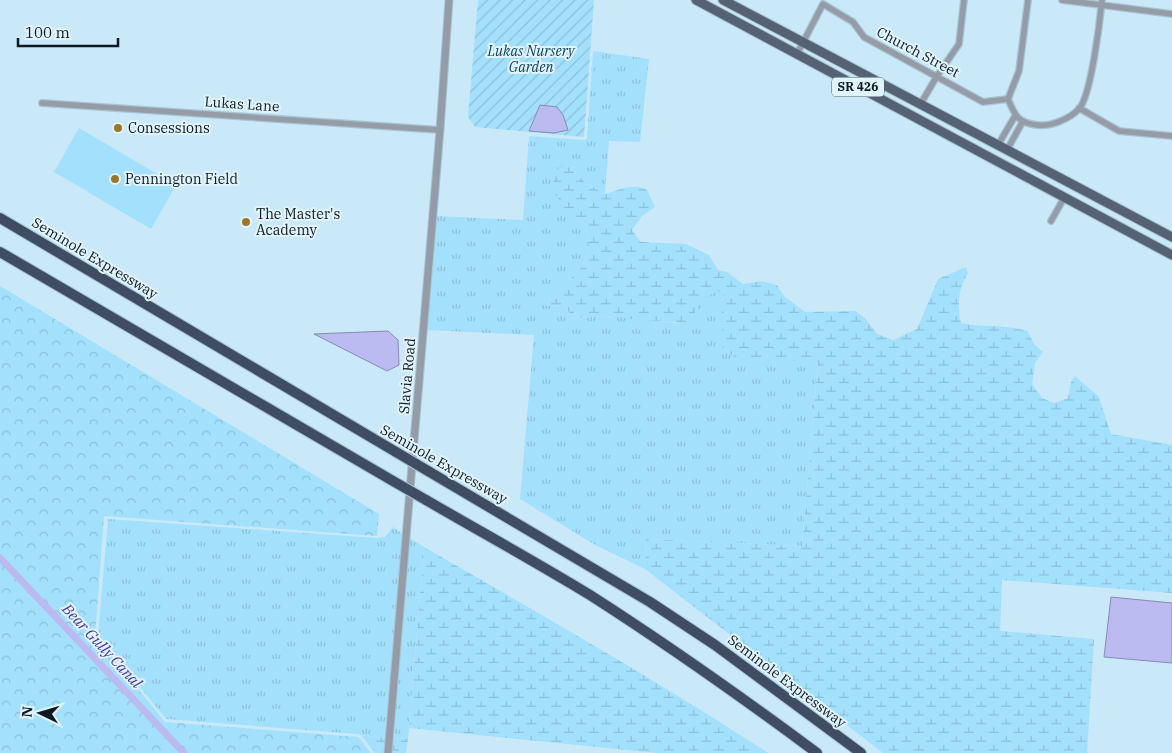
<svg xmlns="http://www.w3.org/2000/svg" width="1172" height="753" viewBox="0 0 1172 753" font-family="'IBM Plex Serif',serif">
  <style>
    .grass { fill: url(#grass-tufts) }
    .forest { fill: url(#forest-crowns) }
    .wetland { fill: url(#wetland-marsh) }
    .park { fill: #a3e0fc }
    .garden { fill: url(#garden-furrows) }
    .water { fill: #bbbbf1; stroke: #878bb2 }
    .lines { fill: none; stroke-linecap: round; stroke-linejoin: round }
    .canal { stroke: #bbbbf1; stroke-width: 7 }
    .minor-casing { stroke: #a7c4d1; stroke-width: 8 }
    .tertiary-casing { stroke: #a7c4d1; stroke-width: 9 }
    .primary-casing { stroke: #a7c4d1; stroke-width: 11 }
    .motorway-casing { stroke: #a7c4d1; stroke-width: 12 }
    .minor { stroke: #959ca7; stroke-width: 5.5 }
    .tertiary { stroke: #959ca7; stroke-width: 7 }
    .primary { stroke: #556274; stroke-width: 9 }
    .motorway { stroke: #3f4d62; stroke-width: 10 }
    .motorway-bridge-casing { stroke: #a7c4d1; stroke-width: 12; stroke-linecap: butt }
    .motorway-bridge { stroke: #3f4d62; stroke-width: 10 }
    .poi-dot { fill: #9a7823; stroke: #e1f4fd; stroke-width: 2 }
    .labels { text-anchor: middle; stroke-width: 4; stroke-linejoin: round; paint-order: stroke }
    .shield { fill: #e1f4fd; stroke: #4d5b62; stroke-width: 1 }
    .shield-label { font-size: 12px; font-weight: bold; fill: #0e1a1f }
    .park-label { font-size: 14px; font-style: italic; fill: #0c4154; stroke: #e1f4fd }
    .street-label { font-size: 14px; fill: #0e1a1f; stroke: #e1f4fd }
    .poi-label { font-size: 14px; fill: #0e1a1f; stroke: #e1f4fd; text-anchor: start }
    .water-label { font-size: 15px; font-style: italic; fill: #46369a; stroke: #e1f4fd }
  </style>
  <defs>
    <pattern id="grass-tufts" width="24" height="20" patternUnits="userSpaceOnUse" patternTransform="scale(1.25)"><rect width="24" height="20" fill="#a3e0fc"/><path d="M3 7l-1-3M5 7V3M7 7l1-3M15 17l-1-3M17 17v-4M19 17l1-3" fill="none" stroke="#8bc0d8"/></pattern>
    <pattern id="forest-crowns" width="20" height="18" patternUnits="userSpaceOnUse" patternTransform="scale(1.25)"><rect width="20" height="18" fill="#a3e0fc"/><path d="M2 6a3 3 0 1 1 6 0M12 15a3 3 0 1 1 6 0" fill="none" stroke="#8bc0d8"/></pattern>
    <pattern id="wetland-marsh" width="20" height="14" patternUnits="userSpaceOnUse" patternTransform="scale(1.25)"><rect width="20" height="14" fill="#a3e0fc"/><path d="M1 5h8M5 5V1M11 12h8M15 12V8" fill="none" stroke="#8bc0d8"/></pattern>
    <pattern id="garden-furrows" width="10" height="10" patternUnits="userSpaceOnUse" patternTransform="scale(1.25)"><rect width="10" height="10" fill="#a3e0fc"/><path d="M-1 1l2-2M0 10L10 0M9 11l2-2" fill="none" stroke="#8bc0d8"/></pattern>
  </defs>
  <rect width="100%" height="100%" fill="#c9e9f8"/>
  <!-- grass -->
  <path class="grass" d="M593,51L649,59L640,142L609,141L605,193L586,183L569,166L564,210L585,224L589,247L582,267L564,285L552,292L546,306L563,305L574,318L614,316L676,323L696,308L710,293L724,290L722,302V347L738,360H818L802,546L646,539L645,569L597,546L520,499L534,335L427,330L437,216L523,220L529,136L582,140H586L587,137Z
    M108,519L376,538L385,537L393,527L403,534L386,738L361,735L358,734L166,719L98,636Z
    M410,538L424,547L408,739L393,738Z"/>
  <!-- forest -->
  <path class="forest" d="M0,286L379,514L377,536L104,516L95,636L165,722L358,737L371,753H0Z"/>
  <!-- wetland -->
  <path class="wetland" d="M569,166L586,183L606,194C620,189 633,183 647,190L655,207L642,216L632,230L641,242L686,244L709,255L718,270L727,272L743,284L761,281L777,285L784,296L805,312L855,311L865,318L877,334L893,340L917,329L938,279L966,267L968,273C958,290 957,304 961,323C983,328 1005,324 1027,331L1035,345L1043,352L1035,363L1032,384L1042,398L1054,403L1068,398L1071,382L1075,376L1099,397L1111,434L1172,445V593L1002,580L1000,631L1094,639L1087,753H883L645,569L646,539L802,546L818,361L738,360L722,347V302L724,290C704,295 697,304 691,323L637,320L614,316L574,318L563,305L545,306L552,292L564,285L582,267L589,247L585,224L564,210L556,195L553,177L559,167Z
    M424,547C540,614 657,680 768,753H657L409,728Z
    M361,735L386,738L384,753H375Z
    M393,738L408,739L406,753H392Z"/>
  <!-- park -->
  <path class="park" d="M79,128L176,185L151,229L54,172Z"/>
  <!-- garden -->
  <path class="garden" d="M478,0H594L584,137L475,127L468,117Z"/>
  <!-- water -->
  <path class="water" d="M540,105L557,107L563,115L568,130L554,133L529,131Z
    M388,331L398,340L399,365L387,371L314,334Z
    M1111,597L1172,603V663L1104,657Z"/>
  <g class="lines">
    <!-- canal -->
    <path class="canal" d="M0,558L184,753"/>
    <!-- minor casing -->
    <g class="minor-casing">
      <path id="minor" d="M1062,0L1172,14
        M797,54L823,4L853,22L864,37L983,102L1008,99C1015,116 1018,123 1037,125C1051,127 1069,119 1079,109C1091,96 1100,21 1102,0
        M1008,99L1019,71L1028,0
        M42,103L440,130
        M920,105L937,76L959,44L964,0
        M1079,108L1119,131L1172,136
        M998,145L1015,116
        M1007,150L1023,121
        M1051,221L1064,198"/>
    </g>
    <!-- tertiary casing -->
    <g class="tertiary-casing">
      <path id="tertiary" d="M388,753L440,130L449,0"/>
    </g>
    <!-- primary casing -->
    <g class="primary-casing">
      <path id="primary" d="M696,0L1172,255
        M723,0L1172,237"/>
    </g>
    <!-- motorway casing -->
    <g class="motorway-casing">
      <path id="motorway" d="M0,218L396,452
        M0,252L393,481
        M428,471L650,602L715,645L861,753
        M426,500C481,532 536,562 590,595C668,645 743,698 817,753"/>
    </g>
    <!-- minor -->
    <use href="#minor" class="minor"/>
    <!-- tertiary -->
    <use href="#tertiary" class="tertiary"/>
    <!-- primary -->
    <use href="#primary" class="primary"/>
    <!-- motorway -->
    <use href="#motorway" class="motorway"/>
    <!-- motorway-bridge casing -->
    <g class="motorway-bridge-casing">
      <path id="motorway-bridge" d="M396,452L428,471
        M393,481L426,500"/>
    </g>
    <!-- motorway-bridge -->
    <use href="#motorway-bridge" class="motorway-bridge"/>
  </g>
  <!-- markers -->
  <g class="poi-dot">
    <circle cx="118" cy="128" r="5"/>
    <circle cx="115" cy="179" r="5"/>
    <circle cx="246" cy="222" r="5"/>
  </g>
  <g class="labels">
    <!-- shield labels -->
    <rect class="shield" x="832" y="77.5" width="52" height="19" rx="4"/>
    <g class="shield-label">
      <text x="858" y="91">SR 426</text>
    </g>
    <!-- park labels -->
    <g class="park-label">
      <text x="531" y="56">Lukas Nursery<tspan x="531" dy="16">Garden</tspan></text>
    </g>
    <!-- street labels -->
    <g class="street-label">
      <text transform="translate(918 52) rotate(28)" y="5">Church Street</text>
      <text transform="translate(242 104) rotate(4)" y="5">Lukas Lane</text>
      <text transform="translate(95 258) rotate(31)" y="5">Seminole Expressway</text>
      <text transform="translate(407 376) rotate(-85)" y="5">Slavia Road</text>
      <text transform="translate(444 464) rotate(30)" y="5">Seminole Expressway</text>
      <text transform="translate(787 681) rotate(37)" y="5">Seminole Expressway</text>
    </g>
    <!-- poi labels -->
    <g class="poi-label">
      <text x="128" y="133">Consessions</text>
      <text x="125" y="184">Pennington Field</text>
      <text x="256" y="219">The Master's<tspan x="256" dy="16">Academy</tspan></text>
    </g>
    <!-- water labels -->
    <g class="water-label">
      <text transform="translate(102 646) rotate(47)" y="5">Bear Gully Canal</text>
    </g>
  </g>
  <!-- north arrow -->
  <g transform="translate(40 713) rotate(275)" stroke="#e1f4fd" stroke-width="4" paint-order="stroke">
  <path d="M0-4L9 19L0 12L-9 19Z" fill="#0e1a1f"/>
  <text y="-8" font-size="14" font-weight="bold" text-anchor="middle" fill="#0e1a1f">N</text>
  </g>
  <!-- scale -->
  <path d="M18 38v8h100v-8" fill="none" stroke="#0e1a1f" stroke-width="2.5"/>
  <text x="25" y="38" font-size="15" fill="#0e1a1f" stroke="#e1f4fd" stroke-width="4" paint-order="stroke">100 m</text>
</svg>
